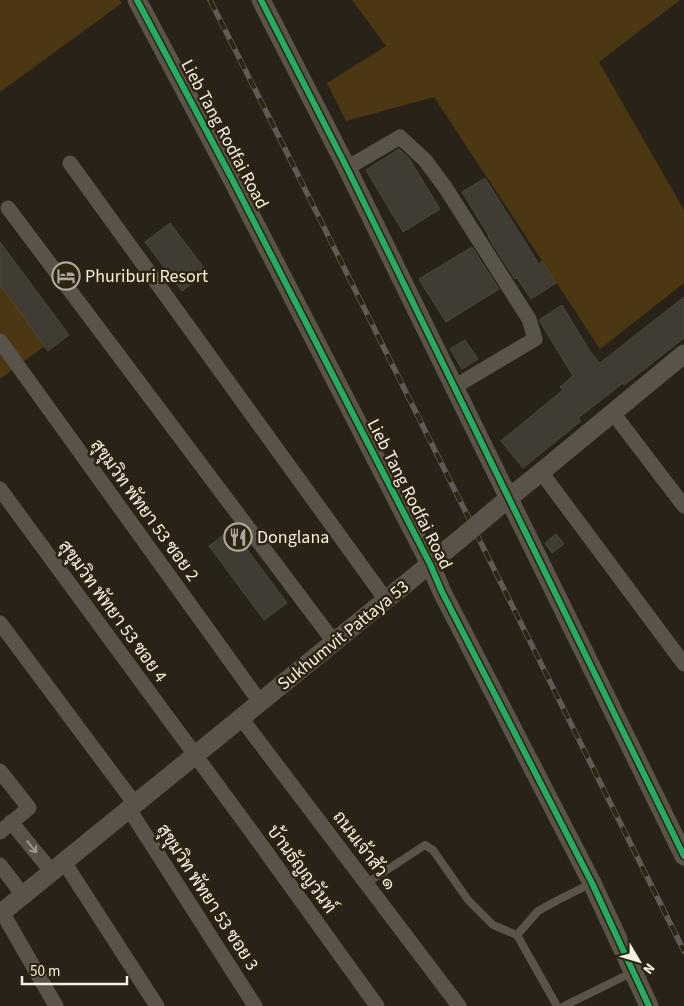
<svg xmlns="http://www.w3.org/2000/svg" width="684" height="1006" viewBox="0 0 684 1006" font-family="'Source Sans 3',Sarabun,sans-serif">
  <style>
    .green { fill: #4b3812 }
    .building { fill: #403b33; stroke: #4c473f }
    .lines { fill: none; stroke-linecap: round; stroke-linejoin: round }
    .service { stroke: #5a5349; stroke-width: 8 }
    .minor { stroke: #5a5349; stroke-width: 15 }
    .tertiary { stroke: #5a5349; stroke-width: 19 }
    .rail-casing { stroke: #5f5a53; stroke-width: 5.5 }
    .rail { stroke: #2e2412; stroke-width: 4; stroke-dasharray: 11; stroke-linecap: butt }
    .tertiary-bridge { stroke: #5a5349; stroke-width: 19 }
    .cycleway-casing { stroke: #2e2412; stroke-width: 9 }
    .cycleway { stroke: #26ab63; stroke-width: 6 }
    .oneway { stroke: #a0998e }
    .labels { text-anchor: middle; stroke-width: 5; stroke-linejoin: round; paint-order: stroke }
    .street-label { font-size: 18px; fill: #f5eee3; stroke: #2e2412 }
    .poi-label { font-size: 18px; fill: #f5eee3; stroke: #2e2412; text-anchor: start }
  </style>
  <rect width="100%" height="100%" fill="#282218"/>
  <!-- green -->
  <path class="green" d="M0,0H120L122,3L0,92Z
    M352,0H680L599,62L684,210V283L600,349L434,97L346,121L327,83L386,46Z
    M0,275L49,343L0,379Z"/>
  <!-- building -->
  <path class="building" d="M399,149L408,157L440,209L403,232L366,170Z
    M485,178L539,264L542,261L556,283L531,299L517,278L515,279L488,237L489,236L462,192Z
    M170,223L207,272L182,291L145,242Z
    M0,242L69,335L48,351L0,285Z
    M472,247L499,289L446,322L419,279Z
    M684,297V338L624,385L623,383L578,418L581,421L523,468L501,441L563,390L560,387L573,376L539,320L562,305L591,353L600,363Z
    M465,340L478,359L462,369L450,349Z
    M232,529L287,603L264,620L209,546Z
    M556,534L564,544L552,553L545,543Z"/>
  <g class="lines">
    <!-- service -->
    <path class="service" d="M367,883L425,845L433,850L468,900L493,925L517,935L557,1006
      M517,935L538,911L558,900L592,883
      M564,1006L633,972"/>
    <!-- minor -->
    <path class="minor" d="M70,163L386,600
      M347,168L400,137L425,160L445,187L529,319L535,339L454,387
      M8,208L334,642
      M0,341L260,702
      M613,413L684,506
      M541,472L684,664
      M0,489L259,842L377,1006
      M0,623L135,804
      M241,718L459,1006
      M0,771L29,808L0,832
      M129,809L255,1006
      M11,822L52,872
      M64,862L157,1006
      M0,865L23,895
      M2,912L56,1006"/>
    <!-- tertiary -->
    <path class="tertiary" d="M137,0L232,179L430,564L442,592L592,883L649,1006
      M261,0L347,168L684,856
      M509,498L541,472L684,354
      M0,914L430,564"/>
    <!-- rail casing -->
    <g class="rail-casing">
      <path id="rail" d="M210,0L284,147L684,951"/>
    </g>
    <!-- rail -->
    <use href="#rail" class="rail"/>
    <!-- tertiary-bridge -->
    <path class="tertiary-bridge" d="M430,564L509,498"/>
    <!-- cycleway casing -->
    <g class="cycleway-casing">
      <path id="cycleway" d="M137,0L232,179L430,564L442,592L592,883L649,1006
        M261,0L347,168L684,856"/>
    </g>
    <!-- cycleway -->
    <use href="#cycleway" class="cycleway"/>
  </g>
  <!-- one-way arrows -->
  <defs><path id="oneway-shaft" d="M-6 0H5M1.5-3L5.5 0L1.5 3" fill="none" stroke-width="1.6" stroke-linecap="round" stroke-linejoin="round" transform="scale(1.25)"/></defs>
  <use class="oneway" href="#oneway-shaft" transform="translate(32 847) rotate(51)"/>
  <!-- icons -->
  <defs>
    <g id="hotel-ring" transform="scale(1.4375)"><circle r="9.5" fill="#2e2412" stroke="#ada79c" stroke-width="1.5"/><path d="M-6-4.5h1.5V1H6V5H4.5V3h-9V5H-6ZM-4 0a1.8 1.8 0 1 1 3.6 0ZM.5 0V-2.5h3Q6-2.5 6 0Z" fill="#ada79c"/></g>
    <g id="restaurant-ring" transform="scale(1.4375)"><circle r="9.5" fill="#2e2412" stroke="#ada79c" stroke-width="1.5"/><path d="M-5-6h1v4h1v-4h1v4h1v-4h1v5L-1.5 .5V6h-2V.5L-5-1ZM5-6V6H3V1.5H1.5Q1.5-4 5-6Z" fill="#ada79c"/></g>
  </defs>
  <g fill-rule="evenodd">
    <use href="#hotel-ring" x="66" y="276"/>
    <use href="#restaurant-ring" x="238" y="537"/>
  </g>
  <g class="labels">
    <!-- street labels -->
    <g class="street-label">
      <text transform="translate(225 134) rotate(62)" y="6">Lieb Tang Rodfai Road</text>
      <text transform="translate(410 494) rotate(63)" y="6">Lieb Tang Rodfai Road</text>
      <text transform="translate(145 510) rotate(54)" y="6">สุขุมวิท พัทยา 53 ซอย 2</text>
      <text transform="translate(113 611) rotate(54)" y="6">สุขุมวิท พัทยา 53 ซอย 4</text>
      <text transform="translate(343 635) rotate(-39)" y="6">Sukhumvit Pattaya 53</text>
      <text transform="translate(365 850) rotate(53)" y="6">ถนนเจ้าสัว ๑</text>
      <text transform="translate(302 869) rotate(54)" y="6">บ้านธัญญวันท์</text>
      <text transform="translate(208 897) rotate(57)" y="6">สุขุมวิท พัทยา 53 ซอย 3</text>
    </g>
    <!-- poi labels -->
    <g class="poi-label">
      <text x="85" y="282">Phuriburi Resort</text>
      <text x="257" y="543">Donglana</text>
    </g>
  </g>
  <!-- north arrow -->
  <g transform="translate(639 961) rotate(128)" stroke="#2e2412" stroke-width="4" paint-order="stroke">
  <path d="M0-4L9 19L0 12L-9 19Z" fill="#f5eee3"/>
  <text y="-8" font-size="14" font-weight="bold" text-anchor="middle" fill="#f5eee3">N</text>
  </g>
  <!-- scale -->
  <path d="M22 976v8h105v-8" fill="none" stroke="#f5eee3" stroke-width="2.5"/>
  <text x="30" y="976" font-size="15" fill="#f5eee3" stroke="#2e2412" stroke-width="4" paint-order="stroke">50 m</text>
</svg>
